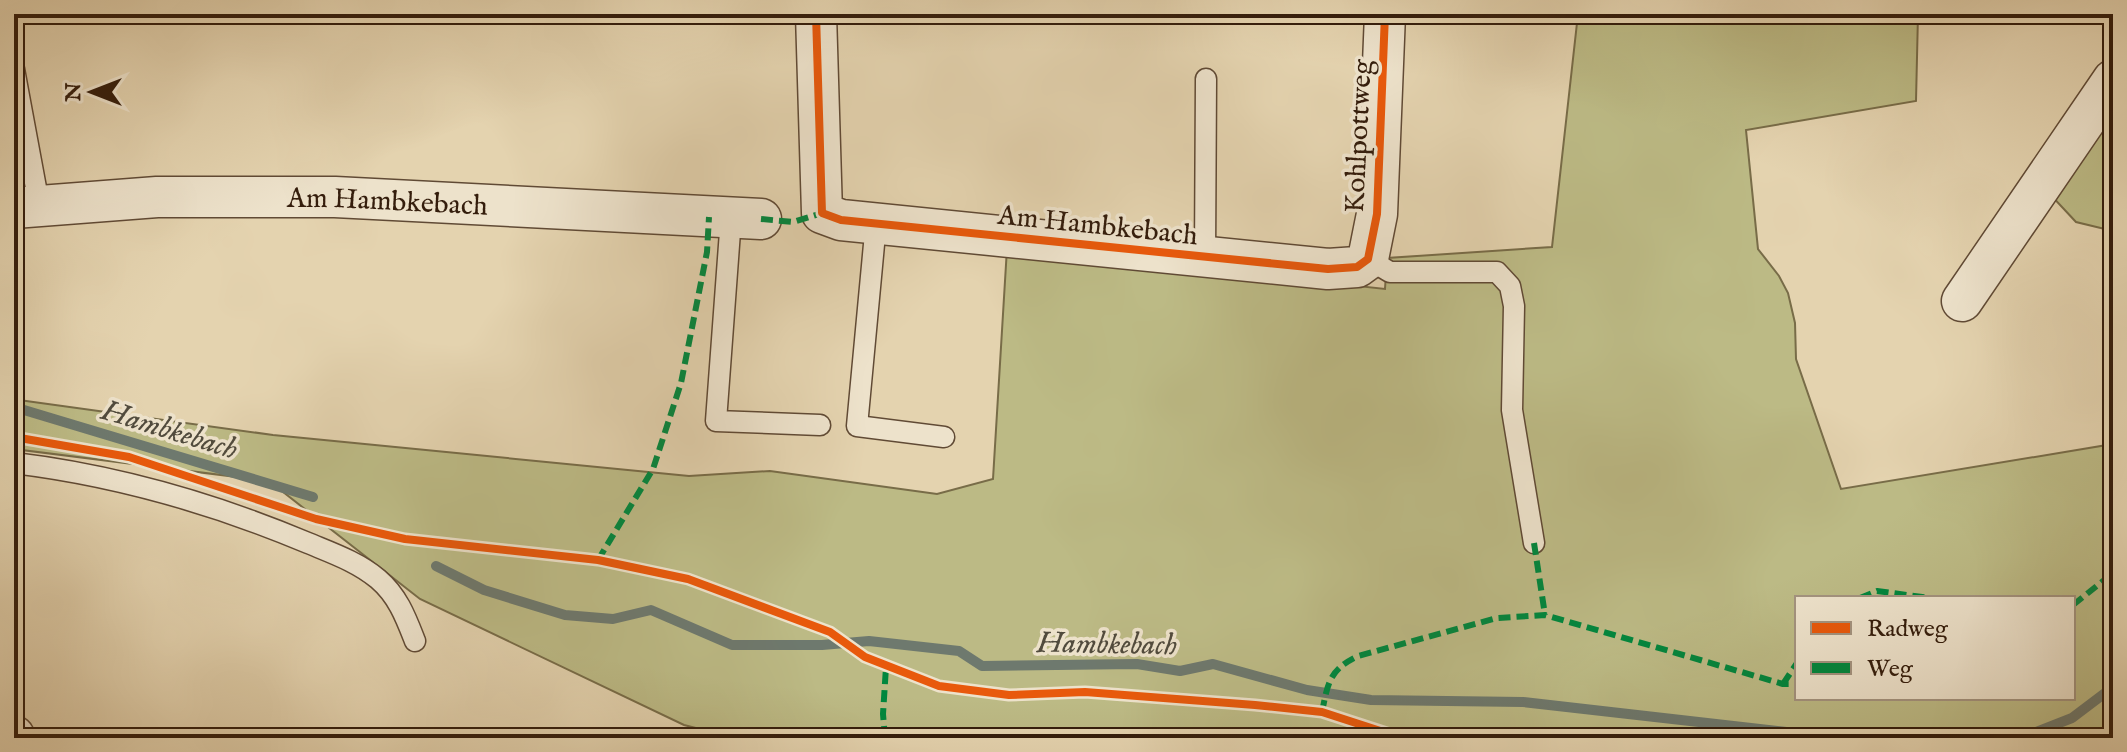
<svg xmlns="http://www.w3.org/2000/svg" width="2127" height="752" viewBox="0 0 2127 752" font-family="'IM FELL English',serif">
  <style>
    .green { fill: #bcba85; stroke: #786c48; stroke-width: 2; fill-rule: evenodd }
    .lines { fill: none; stroke-linecap: round; stroke-linejoin: round }
    .stream { stroke: #6e796e; stroke-width: 10 }
    .lane-casing { stroke: #604a35; stroke-width: 23 }
    .street-casing { stroke: #604a35; stroke-width: 43 }
    .lane { stroke: #ede2cb; stroke-width: 20 }
    .street { stroke: #ede2cb; stroke-width: 40 }
    .quiet { stroke: #00873e; stroke-width: 6; stroke-dasharray: 12 6; stroke-linecap: butt }
    .cycleway-casing { stroke: #ede2cb; stroke-width: 13 }
    .cycleway { stroke: #e8590c; stroke-width: 8 }
    .labels { text-anchor: middle; stroke-width: 7; stroke-linejoin: round; paint-order: stroke }
    .street-label { font-size: 28px; fill: #341d0c; stroke: #ede2cb }
    .water-label { font-size: 30px; font-style: italic; fill: #514b3d; stroke: #ede2cb }
  </style>
  <rect width="100%" height="100%" fill="#e4d3af"/>
  <filter id="stains"><feTurbulence type="fractalNoise" baseFrequency=".0025" numOctaves="4"/><feColorMatrix values="0 0 0 0 .2 0 0 0 0 .09 0 0 0 0 .02 0 0 0 .5 -.17"/></filter>
  <radialGradient id="worn" r=".72"><stop offset=".6" stop-color="#630" stop-opacity="0"/><stop offset="1" stop-color="#630" stop-opacity=".3"/></radialGradient>
  <!-- green -->
  <path class="green" d="M1578,14H1918L1916,101L1746,130L1758,249L1779,276L1788,293L1795,323L1796,359L1841,489L2113,444V738H1118L1069,729L977,738H735L684,725L420,599L269,481L14,449V400H19L273,435L689,476L770,471L937,494L993,479L1007,248L1385,289L1387,258L1552,247ZM1797,598H2073V698H1797Z
    M2113,101V231L2076,222L2047,191Z"/>
  <g class="lines">
    <!-- stream -->
    <path class="stream" d="M14,407L313,497
      M436,566L484,590L565,615L613,619L651,610L732,645H822L869,641L959,651L982,666L1137,664L1180,671L1213,664L1307,690L1371,700L1523,702L1840,738
      M2021,738L2072,718L2113,687"/>
    <!-- lane casing -->
    <g class="lane-casing">
      <path id="lane" d="M14,69L39,204
        M731,218L716,421L820,425
        M876,223L857,426L944,437
        M1205,257L1206,79
        M1368,259L1390,272H1497L1510,286L1514,306L1512,410L1534,543
        M14,463C114,475 215,504 308,543C332,553 358,562 378,579C398,596 406,618 415,641"/>
    </g>
    <!-- street casing -->
    <g class="street-casing">
      <g id="street">
        <path d="M816,14L822,213L841,220L1328,269L1357,267L1368,259L1377,214L1385,14"/>
        <path id="s1" d="M14,208L157,197H335L761,219"/>
        <path d="M1962,301L2113,80"/>
        <path d="M14,736L15,738"/>
      </g>
    </g>
    <!-- lane -->
    <use href="#lane" class="lane"/>
    <!-- street -->
    <use href="#street" class="street"/>
    <!-- quiet -->
    <path class="quiet" d="M761,219L793,222L822,213
      M1534,543L1545,615
      M598,560L653,469L681,383L707,252L709,217
      M1860,598L1877,591L1930,598
      M2073,605L2113,573
      M1783,684L1797,663
      M1322,712C1328,683 1329,670 1358,656L1497,618L1545,615L1783,684H1797
      M885,738L883,714L886,667"/>
    <!-- cycleway casing -->
    <g class="cycleway-casing">
      <path id="cycleway" d="M816,14L822,213L841,220L1328,269L1357,267L1368,259L1377,214L1385,14
        M14,437L129,457L316,519L405,539L598,560L688,579L830,632L865,657L939,686L1009,695L1085,692L1255,705L1322,712L1402,738"/>
    </g>
    <!-- cycleway -->
    <use href="#cycleway" class="cycleway"/>
  </g>
  <g class="labels">
    <!-- street labels -->
    <g class="street-label">
      <text transform="translate(1357 136) rotate(-87)" y="10">Kohlpottweg</text>
      <text dy="10" stroke="none"><textPath href="#s1" startOffset="374">Am Hambkebach</textPath></text>
      <text transform="translate(1098 224) rotate(6)" y="10">Am Hambkebach</text>
    </g>
    <!-- water labels -->
    <g class="water-label">
      <text transform="translate(170 429) rotate(17)" y="10">Hambkebach</text>
      <text transform="translate(1107 643) rotate(1)" y="10">Hambkebach</text>
    </g>
  </g>
  <!-- margin -->
  <rect width="2127" height="752" fill="none" stroke="#e4d3af" stroke-width="48"/>
  <rect x="16" y="16" width="2095" height="720" fill="none" stroke="#341d0c" stroke-width="4"/>
  <rect x="24" y="24" width="2079" height="704" fill="none" stroke="#341d0c" stroke-width="2"/>
  <!-- legend -->
  <rect x="1795" y="596" width="280" height="104" fill="#ede2cb" stroke="#a3937f" stroke-width="2"/>
  <rect x="1811" y="622" width="40" height="12" fill="#e8590c" stroke="#a3937f" stroke-width="2"/>
  <text x="1867" y="636" font-size="24" fill="#341d0c">Radweg</text>
  <rect x="1811" y="662" width="40" height="12" fill="#00873e" stroke="#a3937f" stroke-width="2"/>
  <text x="1867" y="676" font-size="24" fill="#341d0c">Weg</text>
  <!-- north arrow -->
  <g transform="translate(92 92) rotate(270)" stroke="#ede2cb" stroke-width="6" paint-order="stroke">
  <path d="M0-6L14 30L0 20L-14 30Z" fill="#341d0c"/>
  <text y="-12" font-size="22" font-weight="bold" text-anchor="middle" fill="#341d0c">N</text>
  </g>
  <rect width="100%" height="100%" filter="url(#stains)"/>
  <rect width="100%" height="100%" fill="url(#worn)"/>
</svg>
